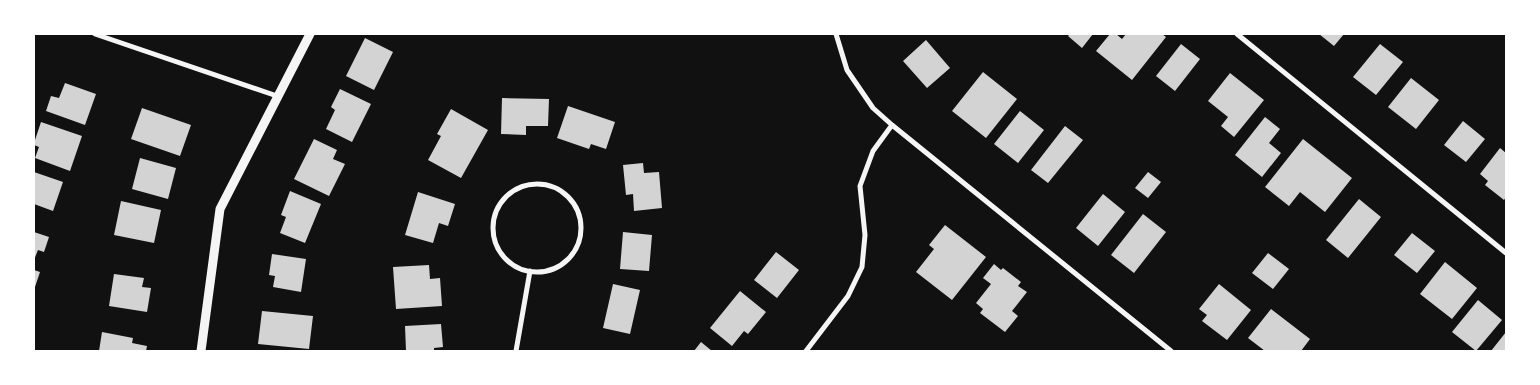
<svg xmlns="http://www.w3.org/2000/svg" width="1540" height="385" viewBox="0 0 1540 385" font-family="Jost,sans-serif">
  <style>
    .building { fill: #d3d3d3 }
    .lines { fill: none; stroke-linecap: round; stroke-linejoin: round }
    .minor { stroke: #f5f5f5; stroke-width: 5 }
    .tertiary { stroke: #f5f5f5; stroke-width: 9 }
  </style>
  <rect width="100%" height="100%" fill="#111"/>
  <!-- building -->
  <path class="building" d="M1070,34H1093L1082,48L1068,36Z
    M1110,34H1116L1122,39L1126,34H1162L1166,37L1132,80L1096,51Z
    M1319,34H1344L1334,46Z
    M365,38L393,52L374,90L346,76Z
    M926,40L950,68L927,88L903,61Z
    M1181,44L1200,59L1175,91L1156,76Z
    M1380,44L1403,62L1376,95L1353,77Z
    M983,72L1017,99L986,138L952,111Z
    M1230,73L1264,100L1234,137L1221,126L1228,117L1208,101Z
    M1411,78L1439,100L1416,129L1388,107Z
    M65,83L96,94L85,125L46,111L51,96L59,98Z
    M340,89L371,104L352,142L326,129L335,110L331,107Z
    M502,98L549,99L548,126H526V135L501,134Z
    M568,106L615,122L606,149L591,144L589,149L557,138Z
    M142,108L191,125L180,156L131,139Z
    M451,109L488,130L461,178L428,160L441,136L437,134Z
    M1020,111L1044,130L1018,163L994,144Z
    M1265,117L1280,129L1269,143L1281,153L1262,177L1235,155Z
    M1463,121L1485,139L1466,162L1444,145Z
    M41,122L82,136L70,171L35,158L39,147L34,145V143Z
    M1065,126L1083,140L1048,183L1031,170Z
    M314,139L337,150L333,159L345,164L329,196L294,179Z
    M1303,139L1352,178L1325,212L1300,192L1289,206L1265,187Z
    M1500,148L1506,153V197L1504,200L1485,185L1488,181L1480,174Z
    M140,158L176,168L168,199L132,189Z
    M643,163L644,173L659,172L662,208L634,211L633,194L626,195L623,165Z
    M34,172L63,182L53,211L34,204Z
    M1148,172L1161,182L1148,198L1135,188Z
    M290,191L321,204L305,243L280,233L286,217L281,215Z
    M418,192L455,204L448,226L439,223L433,243L405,235Z
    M1103,194L1125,212L1098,246L1076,228Z
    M1359,199L1381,217L1348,258L1326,240Z
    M121,201L161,210L154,243L114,235Z
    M1143,214L1166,232L1134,273L1111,255Z
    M945,225L986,257L952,300L916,272L934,249L929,245Z
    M34,232L49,237L44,252L38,250L34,260Z
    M623,232L652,235L649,271L620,269Z
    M1412,233L1435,251L1417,273L1394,255Z
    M776,252L799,270L777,298L754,280Z
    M1268,253L1289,269L1273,289L1252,273Z
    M272,254L306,259L301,292L273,287L275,276L269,275Z
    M1445,262L1477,288L1452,319L1420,294Z
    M994,264L1001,270L1003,268L1021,282L1018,286L1027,292L1012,311L1018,316L1005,332L980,313L983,309L976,303L991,284L983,278Z
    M429,265L430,279L440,278L442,306L396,309L393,267Z
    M34,270L40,272L34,290Z
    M114,274L144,278L142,287L151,288L147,312L109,306Z
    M613,284L640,290L630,334L603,328Z
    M1219,284L1251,310L1227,340L1202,321L1207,315L1199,309Z
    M740,291L766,312L748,334L744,331L732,346L710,328Z
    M1478,300L1502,320L1476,351L1452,332Z
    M1271,309L1310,339L1301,351H1265L1248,338Z
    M262,311L313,316L309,349L258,344Z
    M441,324L443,347L434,348V351H406L405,326Z
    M102,332L133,338L132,343L147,346L146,351H99Z
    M1506,332V351H1491Z
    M701,342L712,351H694Z"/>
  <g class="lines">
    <!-- minor -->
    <path class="minor" d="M95,34L277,96
      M836,34L847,70L873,108L892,125L1171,351
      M1237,34L1506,253
      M493 228a44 44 0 1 1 88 0a44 44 0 1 1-88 0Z
      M516,351L530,271
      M806,351L848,296L862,267L865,235L860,186L873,151L892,125"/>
    <!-- tertiary -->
    <path class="tertiary" d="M201,351L220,209L310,34"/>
  </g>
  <!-- border -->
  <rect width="1540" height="385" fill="none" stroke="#ffffff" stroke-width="70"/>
</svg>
